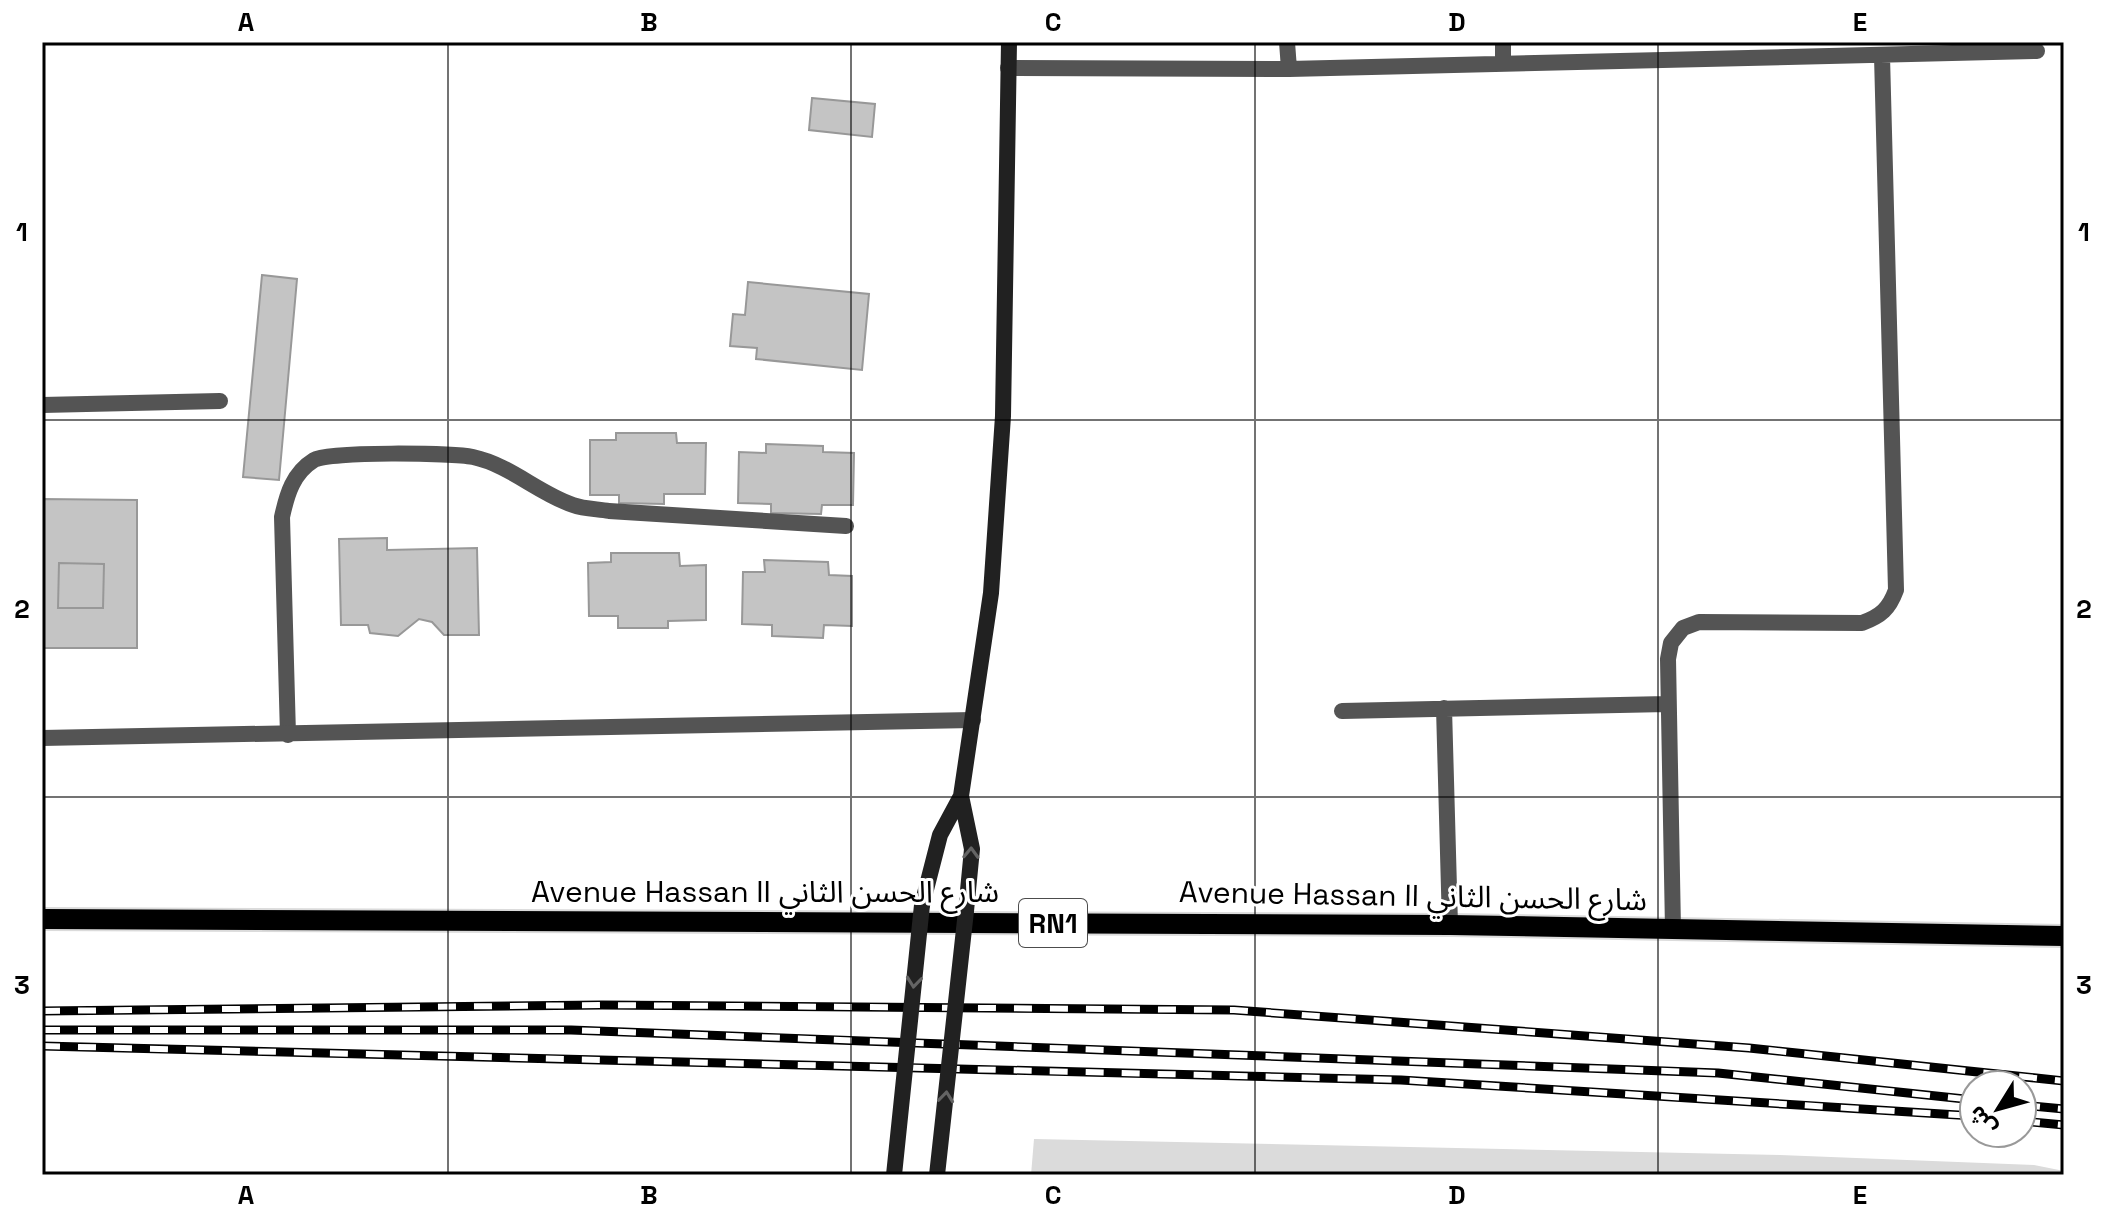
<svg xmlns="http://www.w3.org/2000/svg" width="2106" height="1217" viewBox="0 0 2106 1217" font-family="'Space Grotesk','Noto Sans Arabic',sans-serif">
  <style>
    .green { fill: #dbdbdb }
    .building { fill: #c4c4c4; stroke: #989898; stroke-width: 2; fill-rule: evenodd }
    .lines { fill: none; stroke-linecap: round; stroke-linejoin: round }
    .primary-casing { stroke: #dbdbdb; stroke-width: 24 }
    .service { stroke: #545454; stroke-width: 16 }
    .minor { stroke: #545454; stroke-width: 16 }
    .secondary { stroke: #212121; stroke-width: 16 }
    .primary { stroke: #000; stroke-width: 20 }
    .rail-casing { stroke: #000; stroke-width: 9 }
    .rail { stroke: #fff; stroke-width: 6; stroke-dasharray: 18; stroke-linecap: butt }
    .secondary-bridge { stroke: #212121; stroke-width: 16 }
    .oneway { stroke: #646464 }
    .grid { fill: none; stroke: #000; stroke-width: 2; stroke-opacity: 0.55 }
    .labels { text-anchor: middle; stroke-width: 6; stroke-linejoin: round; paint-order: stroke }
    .shield { fill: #fff; stroke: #4c4c4c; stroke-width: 2 }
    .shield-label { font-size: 28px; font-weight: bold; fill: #000 }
    .street-label { font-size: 30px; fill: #000; stroke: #fff }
    .neatline { fill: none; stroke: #000; stroke-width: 3 }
    .grid-label { font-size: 26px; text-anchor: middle; font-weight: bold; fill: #000 }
  </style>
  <rect width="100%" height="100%" fill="#fff"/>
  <!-- green -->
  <path class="green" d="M1034,1139L1780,1155L2034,1165L2064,1171V1175H1031Z"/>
  <!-- building -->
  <path class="building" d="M812,98L875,104L872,137L809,130Z
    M262,275L297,279L279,480L243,477Z
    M748,282L869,294L862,370L756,359L757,348L730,346L733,314L745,315Z
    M616,433H676L677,443H706L705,494H664V504L619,503V495H590V440H616Z
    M766,444L823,446V452L854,453L853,505H822L821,514L771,513V504L738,503L739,452L766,453Z
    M42,499L137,500V648H42ZM59,563L104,564L103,608H58Z
    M387,538V550L477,548L479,635H444L432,622L419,619L398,636L370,633L368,625H341L339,539Z
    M611,553H679L680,566L706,565V620L668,621V628H618V616H589L588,563L611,562Z
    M764,560L828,562L829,575L852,576V626L824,625L823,638L772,636V625L742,624L743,572H765Z
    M59,563L104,564L103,608H58Z"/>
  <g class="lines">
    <!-- primary casing -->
    <g class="primary-casing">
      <path id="primary" d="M42,919L1450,925L2064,936"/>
    </g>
    <!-- service -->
    <path class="service" d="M1287,42L1289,69
      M1503,42V63
      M1008,68L1289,69L2037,51
      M42,405L220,401
      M1444,708L1450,925
      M1342,711L1667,704
      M288,735L282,517C287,494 293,473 314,460C328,451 453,453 473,457C510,465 538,493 573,505C584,509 598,509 609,511L846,526
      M1673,929L1668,659L1671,643L1683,628L1699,622L1862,623C1881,616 1889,609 1896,590L1882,56"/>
    <!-- minor -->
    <path class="minor" d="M42,738L973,720"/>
    <!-- secondary -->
    <path class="secondary" d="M961,796L972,849L966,911
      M922,905L940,835L961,796L991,593L1003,416L1009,42"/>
    <!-- primary -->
    <use href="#primary" class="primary"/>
    <!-- rail casing -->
    <g class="rail-casing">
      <path id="rail" d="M42,1011L602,1005L1234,1010L1749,1048L2064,1081
        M42,1030H571L1718,1073L1974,1100
        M42,1046L1401,1080L1974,1116
        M2022,1105L2064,1109
        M2022,1121L2064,1125"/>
    </g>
    <!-- rail -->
    <use href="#rail" class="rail"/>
    <!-- secondary-bridge -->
    <path class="secondary-bridge" d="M894,1175L922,905
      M937,1175L966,911"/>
  </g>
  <!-- one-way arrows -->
  <defs><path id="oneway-chevron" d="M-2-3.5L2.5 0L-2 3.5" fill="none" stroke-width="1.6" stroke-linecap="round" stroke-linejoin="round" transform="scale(2)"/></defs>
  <g class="oneway">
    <use href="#oneway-chevron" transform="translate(971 853) rotate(-88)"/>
    <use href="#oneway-chevron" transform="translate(914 982) rotate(96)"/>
    <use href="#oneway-chevron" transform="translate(946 1097) rotate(-84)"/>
  </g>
  <!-- grid -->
  <path class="grid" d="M448,42V1175M851,42V1175M1255,42V1175M1658,42V1175M42,420H2064M42,797H2064"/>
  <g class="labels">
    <!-- shield labels -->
    <rect class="shield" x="1019" y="899" width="68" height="48" rx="6"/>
    <g class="shield-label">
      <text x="1053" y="933">RN1</text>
    </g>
    <!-- street labels -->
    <g class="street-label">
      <text x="765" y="902">Avenue Hassan II شارع الحسن الثاني</text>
      <text transform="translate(1413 896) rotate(1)" y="10">Avenue Hassan II شارع الحسن الثاني</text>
    </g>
  </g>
  <!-- border -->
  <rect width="2106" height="1217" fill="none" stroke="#ffffff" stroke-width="88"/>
  <!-- north arrow -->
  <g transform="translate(1998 1109) rotate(233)"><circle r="38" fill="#ffffff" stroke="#999999" stroke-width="2"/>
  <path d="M0-6L14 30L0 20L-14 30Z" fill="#000000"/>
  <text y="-12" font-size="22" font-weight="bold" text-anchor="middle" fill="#000000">ش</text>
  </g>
  <rect x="44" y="44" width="2018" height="1129" class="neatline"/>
  <g class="grid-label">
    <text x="246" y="31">A</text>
    <text x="649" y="31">B</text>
    <text x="1053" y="31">C</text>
    <text x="1457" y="31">D</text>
    <text x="1860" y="31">E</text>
    <text x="22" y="241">1</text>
    <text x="2084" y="241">1</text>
    <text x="22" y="618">2</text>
    <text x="2084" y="618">2</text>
    <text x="22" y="994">3</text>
    <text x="2084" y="994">3</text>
    <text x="246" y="1204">A</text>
    <text x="649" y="1204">B</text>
    <text x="1053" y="1204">C</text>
    <text x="1457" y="1204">D</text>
    <text x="1860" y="1204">E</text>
  </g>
</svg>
